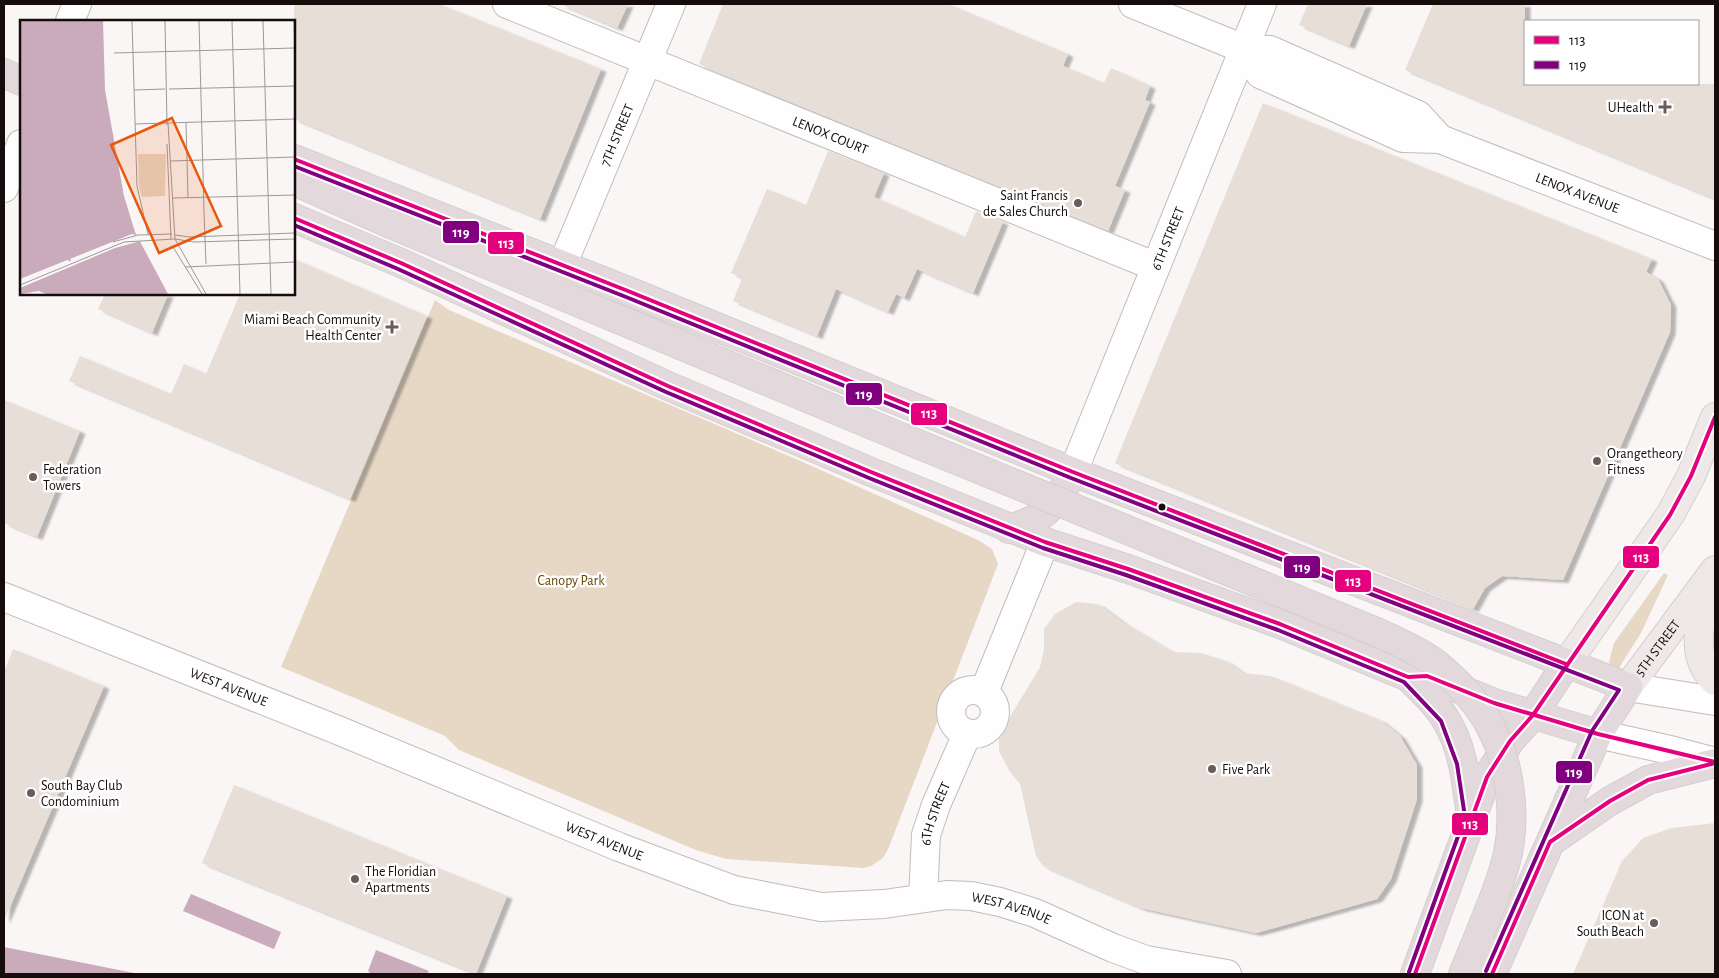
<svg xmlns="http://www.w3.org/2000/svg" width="1719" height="978" viewBox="0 0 1719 978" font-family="'Alegreya Sans',sans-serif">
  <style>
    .green { fill: #e7d7c5 }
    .water { fill: #caabbb }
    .building { fill: #e8ded8; filter: url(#shadow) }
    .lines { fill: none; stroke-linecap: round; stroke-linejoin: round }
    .minor-casing { stroke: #c2bcba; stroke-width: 30 }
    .major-casing { stroke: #d3d0cf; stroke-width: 30 }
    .highway-casing { stroke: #d3d0cf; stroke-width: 30 }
    .minor { stroke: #fefefe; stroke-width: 28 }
    .major { stroke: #eee8e8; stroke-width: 28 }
    .highway { stroke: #e3d8db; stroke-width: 28 }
    .highway-bridge-casing { stroke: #d3d0cf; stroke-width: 30; stroke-linecap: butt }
    .highway-bridge { stroke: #e3d8db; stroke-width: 28 }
    .bus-1-casing { stroke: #fff; stroke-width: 8 }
    .bus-2-casing { stroke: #fff; stroke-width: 8 }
    .bus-1 { stroke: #e5007d; stroke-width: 4 }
    .bus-2 { stroke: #800080; stroke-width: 4 }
    .poi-dot { fill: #655e5d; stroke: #fff; stroke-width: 2 }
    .bus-dot { fill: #150c0b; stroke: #fff; stroke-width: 2 }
    .labels { text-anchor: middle; stroke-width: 5; stroke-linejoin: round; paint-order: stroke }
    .poi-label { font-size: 14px; fill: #150c0b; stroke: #fff; text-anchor: start }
    .street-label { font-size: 14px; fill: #150c0b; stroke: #fff }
    .park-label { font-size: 14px; fill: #684400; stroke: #fff }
    .inset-river { fill: none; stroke: #caabbb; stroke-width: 2.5 }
    .inset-road { fill: none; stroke: #9e9897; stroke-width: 1 }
    .view { fill: #e8590c; fill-opacity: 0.15; stroke: #e8590c; stroke-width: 2.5 }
    .inset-edge { fill: none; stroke: #150c0b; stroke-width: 2.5 }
    .line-badge { stroke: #fff; stroke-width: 2 }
    .badge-label { font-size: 14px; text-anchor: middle; font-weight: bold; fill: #fff }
  </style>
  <defs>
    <filter id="shadow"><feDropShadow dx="5.5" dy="3" stdDeviation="1" flood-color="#0004"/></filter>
  </defs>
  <rect width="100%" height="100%" fill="#faf6f5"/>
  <!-- green -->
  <path class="green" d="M435,300L449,310L796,459L978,540L992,549L998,564L889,847L883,858L871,866L864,868L726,859L696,850L459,750L445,736L281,667Z
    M1664,573L1668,575L1641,633L1619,668H1612L1609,662L1614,643Z"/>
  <!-- water -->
  <path class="water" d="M191,894L281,932L274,949L183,911Z
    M4,947L139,974H4Z
    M376,950L429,971L427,974H371L368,971Z"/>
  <!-- building -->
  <path class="building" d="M294,4H439L601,69L540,219L294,119Z
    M560,4H628L617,28Z
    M723,4H948L1068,54L1063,66L1104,83L1111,68L1150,86L1145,100L1150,102L1115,186L1125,190L1108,231L699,64Z
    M1308,4H1367L1349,46L1299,25Z
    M1433,4H1525V84H1715V199L1405,70Z
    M1263,103L1652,259L1646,272L1658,279L1671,305L1670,332L1563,580L1502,576L1485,588L1473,609L1115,463Z
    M828,151L884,173L874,197L965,237L976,211L1003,222L973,293L917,269L904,298L896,294L888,312L836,289L817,336L733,301L742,278L731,273L767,189L806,205Z
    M294,259L427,316L350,499L69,381L80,356L171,394L184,364L206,374L240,294H294Z
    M105,294H168L152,333L98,309Z
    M4,400L80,431L37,537L4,523Z
    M1076,602L1098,604L1125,624L1172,652L1201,653L1226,661L1243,673L1271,676L1380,720L1400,736L1417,765V799L1391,879L1377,899L1256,933L1141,908L1043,866L1036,856L1020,784L1010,772L999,751V735L1040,667L1044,650V629L1055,614Z
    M13,649L104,686L4,921V672Z
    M234,785L507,896L476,974L202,863Z
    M1715,823V974H1573L1622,861L1643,838L1671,828Z"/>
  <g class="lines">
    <!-- minor casing -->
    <g class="minor-casing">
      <g id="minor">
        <path id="s1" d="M507,4L1154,266"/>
        <path d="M1133,4L1244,49L1270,50L1418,115L1440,139"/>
        <path d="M70,21L77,4"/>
        <path id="s2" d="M1244,49L1260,74L1403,138L1440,139L1715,246"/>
        <path d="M4,188L21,144"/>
        <path id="s3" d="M562,266L671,4"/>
        <path id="s4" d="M1073,472L1262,4"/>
        <path id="s5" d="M4,597L335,729L619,847L734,890L821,907L884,904L947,895L971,896L1000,902L1035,913L1113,948L1146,960L1227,974"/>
        <path d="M1628,687L1715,701"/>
        <circle cx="973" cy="712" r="22"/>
        <path d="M984,692L1045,542"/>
        <path d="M1598,734L1674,751L1715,762"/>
        <path id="s6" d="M923,898L926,835L936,805L967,734"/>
      </g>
    </g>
    <!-- major casing -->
    <g class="major-casing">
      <g id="major">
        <path d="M1709,585C1702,619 1687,653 1715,681"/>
        <path d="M1566,664L1670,515L1691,476L1715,417"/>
        <path id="s7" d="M1628,687L1715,570"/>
      </g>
    </g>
    <!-- highway casing -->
    <g class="highway-casing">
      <path id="highway" d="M4,73L21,81
        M294,159L628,291L1073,472L1628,687L1598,734L1492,974
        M294,181L393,225L908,440
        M294,218L401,263L668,386L871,472L1045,542L1128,569L1280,624L1408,677L1427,676L1494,703L1598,734
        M1009,529C1041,519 1051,512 1067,483
        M1408,677C1421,690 1437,704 1446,720C1464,749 1466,783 1471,816
        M1552,841L1610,801L1648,780L1715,763
        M1415,974L1487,777L1510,741L1533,715L1566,664
        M1463,974L1480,933"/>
    </g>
    <!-- minor -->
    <use href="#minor" class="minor"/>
    <!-- major -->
    <use href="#major" class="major"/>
    <!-- highway -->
    <use href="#highway" class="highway"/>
    <!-- highway-bridge casing -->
    <g class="highway-bridge-casing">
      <path id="highway-bridge" d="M908,440L1381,634C1400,643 1419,651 1435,663C1456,680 1478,703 1490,726C1510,763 1516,813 1508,853C1502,881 1490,907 1480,933"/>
    </g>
    <!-- highway-bridge -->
    <use href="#highway-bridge" class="highway-bridge"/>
    <!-- bus-1 casing -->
    <g class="bus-1-casing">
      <path id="bus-1" d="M294,159L628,291L1073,472L1566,664
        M294,218L401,263L668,386L871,472L1045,542L1128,569L1280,624L1408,677L1427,676L1494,703L1598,734L1715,762
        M1415,974L1487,777L1510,741L1533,715L1670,515L1691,476L1715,417
        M1492,974L1550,842L1610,801L1648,780L1715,763"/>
    </g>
    <!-- bus-2 casing -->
    <g class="bus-2-casing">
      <path id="bus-2" d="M294,166L626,297L1071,478L1619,690L1592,731L1486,971
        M294,225L398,269L666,392L869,478L1043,548L1126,575L1278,630L1404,682L1441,721L1457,764L1465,817L1409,972"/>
    </g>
    <!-- bus-1 -->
    <use href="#bus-1" class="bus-1"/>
    <!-- bus-2 -->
    <use href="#bus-2" class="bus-2"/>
  </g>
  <!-- markers -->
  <g class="poi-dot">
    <path d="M1662.5 99.5h5v5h5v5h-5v5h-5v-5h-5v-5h5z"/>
    <circle cx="1078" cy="203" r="5"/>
    <path d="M389.5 319.5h5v5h5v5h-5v5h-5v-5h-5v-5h5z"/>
    <circle cx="1597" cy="461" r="5"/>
    <circle cx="33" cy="477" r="5"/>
    <circle cx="1212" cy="769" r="5"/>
    <circle cx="31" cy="793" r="5"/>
    <circle cx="355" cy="879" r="5"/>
    <circle cx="1654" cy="923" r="5"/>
  </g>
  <circle class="bus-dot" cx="1162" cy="507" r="4.5"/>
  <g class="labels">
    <!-- poi labels -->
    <g class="poi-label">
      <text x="1654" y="112" text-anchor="end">UHealth</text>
      <text x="1068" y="200" text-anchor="end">Saint Francis<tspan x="1068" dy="16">de Sales Church</tspan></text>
      <text x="381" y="324" text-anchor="end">Miami Beach Community<tspan x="381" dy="16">Health Center</tspan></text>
      <text x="1607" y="458">Orangetheory<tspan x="1607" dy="16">Fitness</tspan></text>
      <text x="43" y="474">Federation<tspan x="43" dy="16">Towers</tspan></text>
      <text x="1222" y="774">Five Park</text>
      <text x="41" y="790">South Bay Club<tspan x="41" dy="16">Condominium</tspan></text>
      <text x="365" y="876">The Floridian<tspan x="365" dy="16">Apartments</tspan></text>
      <text x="1644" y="920" text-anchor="end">ICON at<tspan x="1644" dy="16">South Beach</tspan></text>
    </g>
    <!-- street labels -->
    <g class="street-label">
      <text dy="5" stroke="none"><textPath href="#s3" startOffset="142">7TH STREET</textPath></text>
      <text dy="5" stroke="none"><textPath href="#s1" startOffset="349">LENOX COURT</textPath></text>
      <text dy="5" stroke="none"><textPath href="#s2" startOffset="371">LENOX AVENUE</textPath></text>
      <text dy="5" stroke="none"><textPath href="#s4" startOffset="252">6TH STREET</textPath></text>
      <text dy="5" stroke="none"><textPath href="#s7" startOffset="49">5TH STREET</textPath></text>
      <text dy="5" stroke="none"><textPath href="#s5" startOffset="242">WEST AVENUE</textPath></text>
      <text dy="5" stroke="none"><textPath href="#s6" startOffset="86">6TH STREET</textPath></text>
      <text dy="5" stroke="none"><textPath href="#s5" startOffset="648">WEST AVENUE</textPath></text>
      <text dy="5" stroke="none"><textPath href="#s5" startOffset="1068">WEST AVENUE</textPath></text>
    </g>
    <!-- park labels -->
    <g class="park-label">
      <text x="571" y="585">Canopy Park</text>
    </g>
  </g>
  <!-- overview -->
  <g transform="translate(20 20)">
    <rect width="275" height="275" fill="#faf6f5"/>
    <path d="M118,134H146L145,176L122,177L119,167Z" fill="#e7d7c5"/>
    <path d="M0,1H83L85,70L104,176L115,212L148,274H26L19,271L0,274Z" fill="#caabbb"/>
    <path d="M112,214L120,216L121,221L95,228L0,268V259Z" fill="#faf6f5"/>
    <path class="inset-river" d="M0,171L33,225L45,232L50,241M53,247L73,274"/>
    <path class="inset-road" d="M112,1L117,166L128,214M145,1L147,105M179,1L184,192M212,1L220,274M243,1L251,274M274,1L275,37M94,33L275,28M149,69L275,66M114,70L145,69M166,102L168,178M115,104L275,99M147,124L151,219M151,141L275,137M153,178L275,175M184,192L186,244M155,215L170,217L275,213M155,219L186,274M155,219L174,222L275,219M93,222L118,215L152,214M153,227L182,274M165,247L275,242M0,265L104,222L155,219L148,103"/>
    <path class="view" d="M152,98L201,206L139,233L91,125Z"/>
    <rect width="275" height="275" class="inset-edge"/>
  </g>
  <g class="line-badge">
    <rect x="442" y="220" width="38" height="24" rx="5" fill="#800080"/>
    <rect x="487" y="231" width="38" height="24" rx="5" fill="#e5007d"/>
    <rect x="845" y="382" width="38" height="24" rx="5" fill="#800080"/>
    <rect x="910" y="402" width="38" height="24" rx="5" fill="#e5007d"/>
    <rect x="1622" y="545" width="38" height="24" rx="5" fill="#e5007d"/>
    <rect x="1283" y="555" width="38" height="24" rx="5" fill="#800080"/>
    <rect x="1334" y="569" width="38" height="24" rx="5" fill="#e5007d"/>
    <rect x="1555" y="760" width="38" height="24" rx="5" fill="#800080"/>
    <rect x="1451" y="812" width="38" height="24" rx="5" fill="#e5007d"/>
  </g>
  <g class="badge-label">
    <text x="461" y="237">119</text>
    <text x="506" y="248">113</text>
    <text x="864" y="399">119</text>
    <text x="929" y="418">113</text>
    <text x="1641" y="562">113</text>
    <text x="1302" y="572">119</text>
    <text x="1353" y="586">113</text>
    <text x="1574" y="777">119</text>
    <text x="1470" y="829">113</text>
  </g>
  <!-- border -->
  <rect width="1719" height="978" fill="none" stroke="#150c0b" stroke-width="10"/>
  <!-- legend -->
  <rect x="1524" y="20" width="175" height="65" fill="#ffffff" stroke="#a19e9d"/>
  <rect x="1534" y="36" width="25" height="8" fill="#e5007d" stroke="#a19e9d"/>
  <text x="1569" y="45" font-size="15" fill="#150c0b">113</text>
  <rect x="1534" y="61" width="25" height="8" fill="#800080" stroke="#a19e9d"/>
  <text x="1569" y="70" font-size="15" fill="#150c0b">119</text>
</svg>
